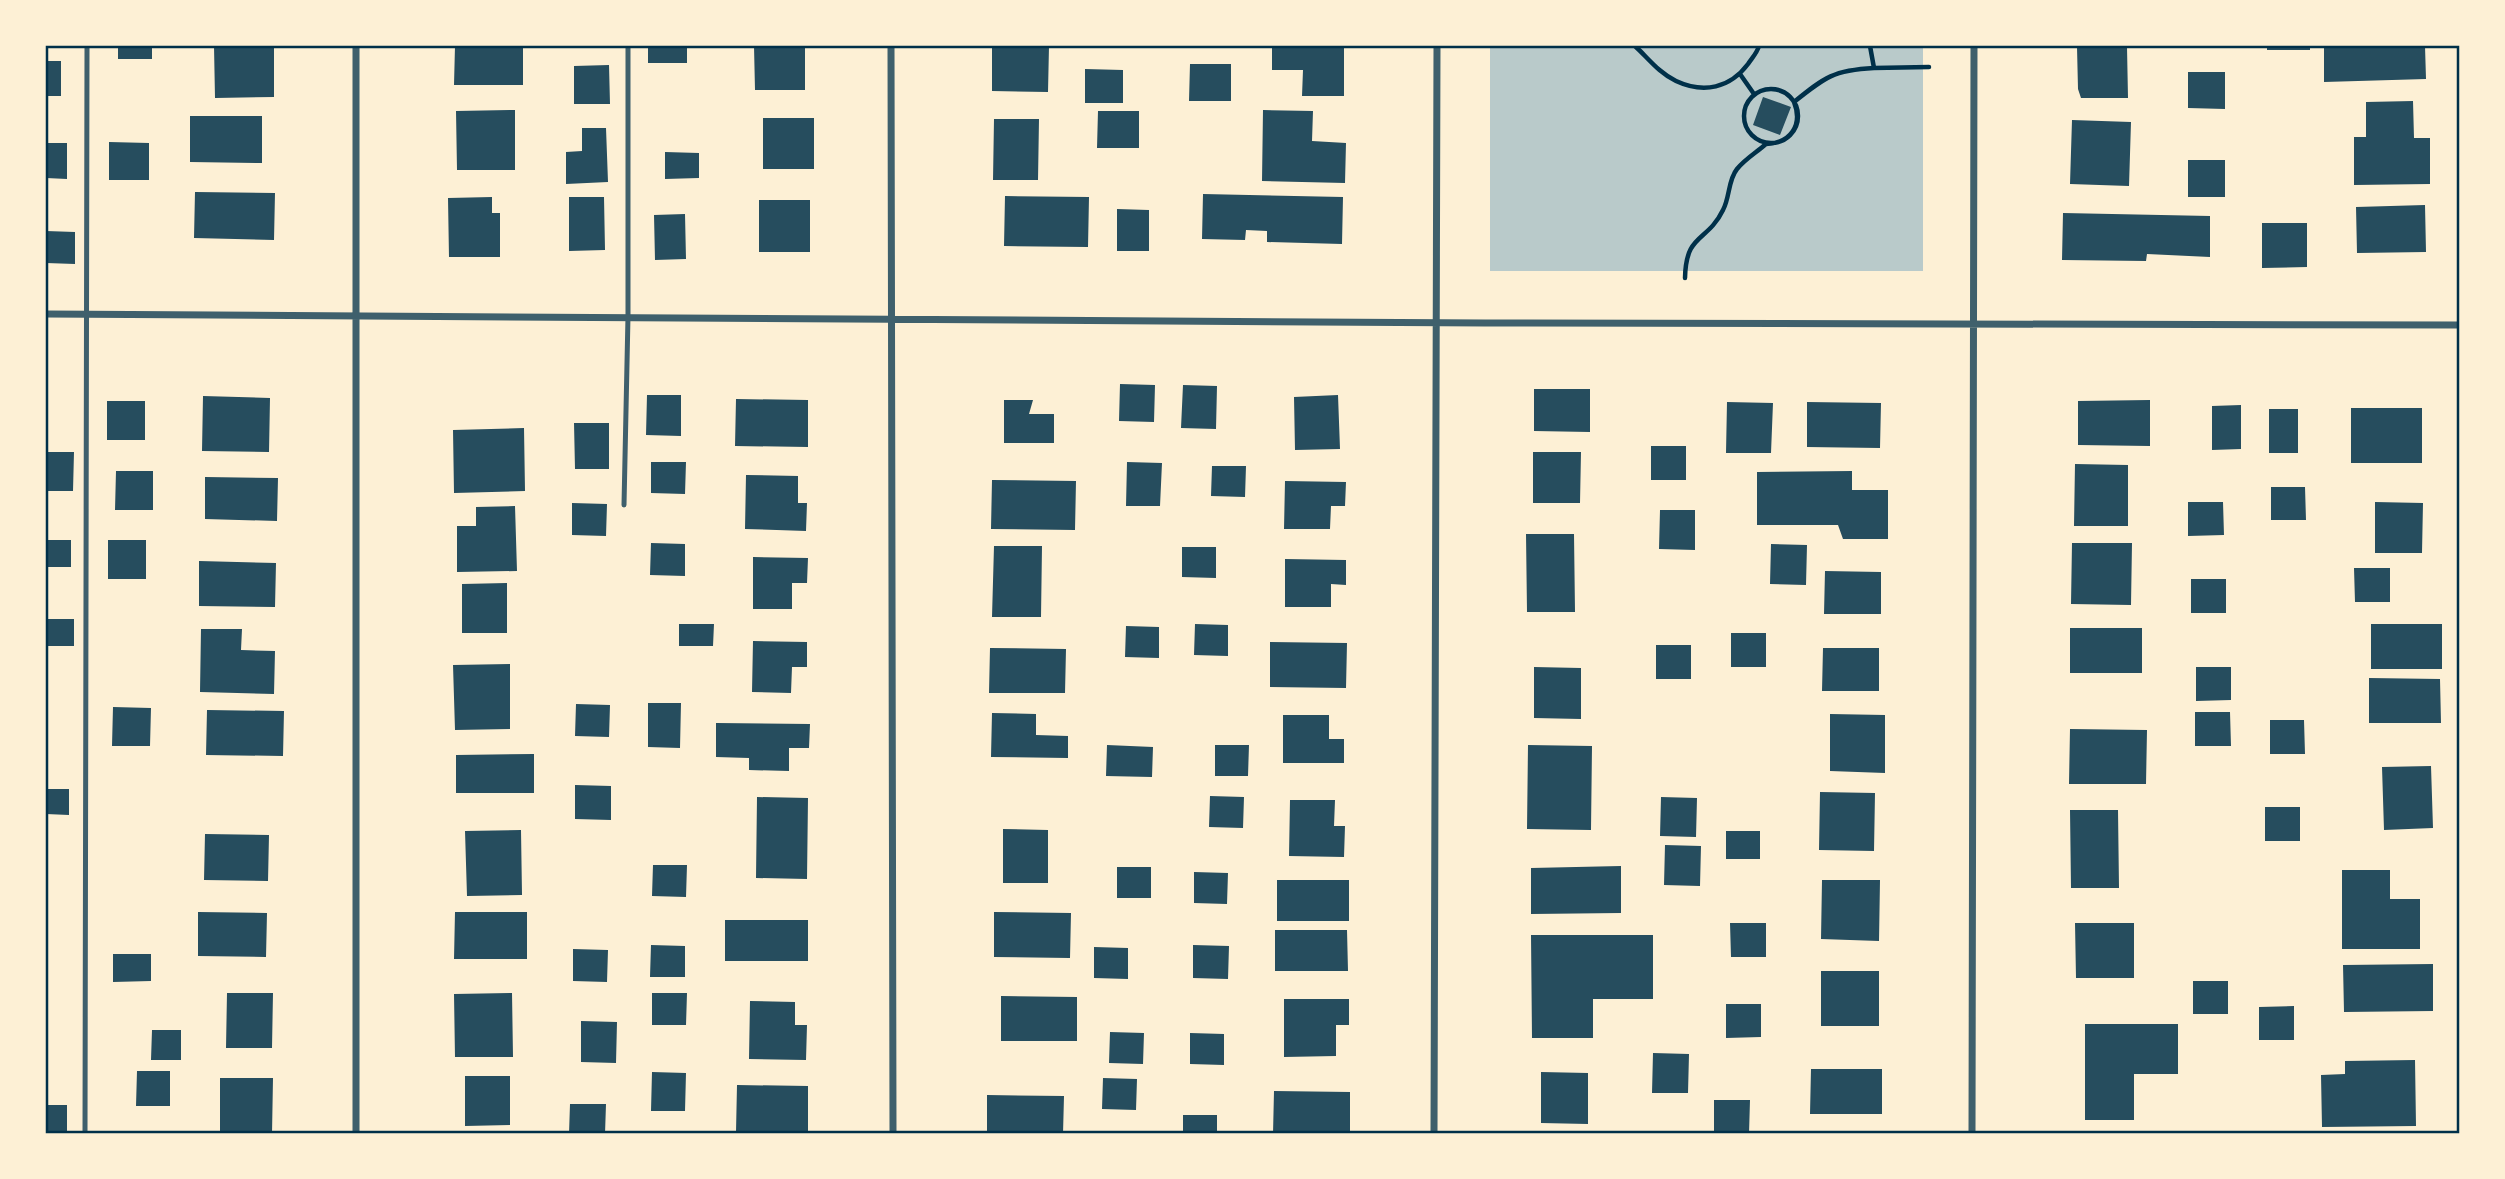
<svg xmlns="http://www.w3.org/2000/svg" width="2505" height="1179" viewBox="0 0 2505 1179" font-family="Manrope,sans-serif">
  <style>
    .green { fill: #b9caca }
    .building { fill: #264d5e }
    .lines { fill: none; stroke-linecap: round; stroke-linejoin: round }
    .path { stroke: #003049; stroke-width: 4.5 }
    .service { stroke: #3f606c; stroke-width: 5 }
    .minor { stroke: #3f606c; stroke-width: 7 }
    .neatline { fill: none; stroke: #003049; stroke-width: 2.5 }
  </style>
  <rect width="100%" height="100%" fill="#fdf0d5"/>
  <!-- green -->
  <path class="green" d="M1490,46H1923V271H1490Z"/>
  <!-- building -->
  <path class="building" d="M118,46H152V59H118Z
    M214,46H274V97L215,98Z
    M455,46H523V85H454Z
    M648,46H687V63H648Z
    M754,46H805V90H755Z
    M992,46H1049L1048,92L992,91Z
    M1272,46H1344V96H1302L1303,70H1272Z
    M2267,46H2310V50H2267Z
    M2353,46H2425L2426,79L2324,82V48Z
    M2077,47H2127L2128,98H2081L2078,89Z
    M46,61H61V96H46Z
    M1190,64H1231V101H1189Z
    M609,65L610,104H574V66Z
    M1085,69L1123,70V103H1085Z
    M2188,72H2225V109L2188,108Z
    M1763,97L1791,107L1780,135L1753,125Z
    M2413,101L2414,138H2430V184L2354,185V137H2366V102Z
    M515,110V170H457L456,111Z
    M1263,110L1313,111L1312,141L1346,143L1345,183L1262,181Z
    M1098,111H1139V148H1097Z
    M190,116H262V163L190,162Z
    M763,118H814V169H763Z
    M994,119H1039L1038,180H993Z
    M2072,120L2131,122L2129,186L2070,184Z
    M582,128H606L608,182L566,184V152L582,151Z
    M109,142L149,143V180H109Z
    M46,143H67V179L46,178Z
    M665,152L699,153V178L665,179Z
    M2188,160H2225V197H2188Z
    M195,192L275,193L274,240L194,238Z
    M1203,194L1343,197L1342,244L1267,242V231L1246,230L1245,240L1202,239Z
    M1005,196L1089,197L1088,247L1004,246Z
    M492,197V213H500V257H449L448,198Z
    M569,197H604L605,250L569,251Z
    M759,200H810V252H759Z
    M2425,205L2426,252L2357,253L2356,207Z
    M1117,209L1149,210V251H1117Z
    M2063,213L2210,216V257L2147,254L2146,261L2062,260Z
    M685,214L686,259L655,260L654,215Z
    M2262,223H2307V267L2262,268Z
    M46,231L75,232V264L46,263Z
    M1120,384L1155,385L1154,422L1119,421Z
    M1183,385L1217,386L1216,429L1181,428Z
    M1534,389H1590V432L1534,431Z
    M647,395H681V436L646,435Z
    M1338,395L1340,449L1295,450L1294,397Z
    M203,396L270,398L269,452L202,451Z
    M736,399L808,400V447L735,446Z
    M1004,400H1033L1029,414H1054V443H1004Z
    M2150,400V446L2078,445V401Z
    M107,401H145V440H107Z
    M1727,402L1773,403L1771,453H1726Z
    M1807,402L1881,403L1880,448L1807,447Z
    M2241,405V449L2212,450V406Z
    M2351,408H2422V463H2351Z
    M2269,409H2298V453H2269Z
    M574,423H609V469H575Z
    M524,428L525,491L454,493L453,430Z
    M1651,446H1686V480H1651Z
    M46,452H74L73,491H46Z
    M1533,452H1581L1580,503H1533Z
    M651,462H686L685,494L651,493Z
    M1127,462L1162,463L1160,506H1126Z
    M2075,464L2128,465V526H2074Z
    M1212,466H1246L1245,497L1211,496Z
    M116,471H153V510H115Z
    M1852,471V490H1888V539H1843L1838,525H1757V472Z
    M746,475L798,476V503H807L806,531L745,529Z
    M205,477L278,478L277,521L205,519Z
    M992,480L1076,481L1075,530L991,529Z
    M1285,481L1346,482L1345,506H1331L1330,529H1284Z
    M2271,487H2305L2306,520H2271Z
    M2188,502H2223L2224,535L2188,536Z
    M2375,502L2423,503L2422,553H2375Z
    M572,503L607,504L606,536L572,535Z
    M515,506L517,571L457,572V526H476V507Z
    M1660,510H1695V550L1659,549Z
    M1526,534H1574L1575,612H1527Z
    M46,540H71V567H46Z
    M108,540H146V579H108Z
    M651,543L685,544V576L650,575Z
    M2072,543H2132L2131,605L2071,604Z
    M1771,544L1807,545L1806,585L1770,584Z
    M994,546H1042L1041,617H992Z
    M1182,547H1216V578L1182,577Z
    M753,557L808,558L807,583H792V609H753Z
    M1285,559L1346,560V585L1331,584V607H1285Z
    M199,561L276,563L275,607L199,606Z
    M2354,568H2390V602H2355Z
    M1825,571L1881,572V614H1824Z
    M2191,579H2226V613H2191Z
    M507,583V633H462V584Z
    M46,619H74V646H46Z
    M679,624H714L713,646H679Z
    M1195,624L1228,625V656L1194,655Z
    M2371,624H2442V669H2371Z
    M1126,626L1159,627V658L1125,657Z
    M2070,628H2142V673H2070Z
    M201,629H242L241,650L275,651L274,694L200,692Z
    M1731,633H1766V667H1731Z
    M753,641L807,642V667H792L791,693L752,692Z
    M1270,642L1347,643L1346,688L1270,687Z
    M1656,645H1691V679H1656Z
    M990,648L1066,649L1065,693H989Z
    M1823,648H1879V691H1822Z
    M510,664V729L455,730L453,665Z
    M1534,667L1581,668V719L1534,718Z
    M2196,667H2231V700L2196,701Z
    M2369,678L2440,679L2441,723H2369Z
    M648,703H681L680,748L648,747Z
    M576,704L610,705L609,737L575,736Z
    M113,707L151,708L150,746H112Z
    M207,710L284,711L283,756L206,755Z
    M2195,712H2230L2231,746H2195Z
    M992,713L1036,714V735L1068,736V758L991,757Z
    M1830,714L1885,715V773L1830,771Z
    M1283,715H1329V739H1344V763H1283Z
    M2270,720H2304L2305,754H2270Z
    M716,723L810,724L809,748H789V771L749,770V758L716,757Z
    M2070,729L2147,730L2146,784H2069Z
    M1107,745L1153,747L1152,777L1106,776Z
    M1215,745H1249L1248,776H1215Z
    M1528,745L1592,746L1591,830L1527,829Z
    M534,754V793H456V755Z
    M2431,766L2433,828L2384,830L2382,767Z
    M575,785L611,786V820L575,819Z
    M46,789H69V815L46,814Z
    M1820,792L1875,793L1874,851L1819,850Z
    M1210,796L1244,797L1243,828L1209,827Z
    M757,797L808,798L807,879L756,878Z
    M1661,797L1697,798L1696,837L1660,836Z
    M1290,800H1335L1334,826H1345L1344,857L1289,856Z
    M2265,807H2300V841H2265Z
    M2070,810H2118L2119,888H2071Z
    M1003,829L1048,830V883H1003Z
    M521,830L522,895L467,896L465,831Z
    M1726,831H1760V859H1726Z
    M205,834L269,835L268,881L204,880Z
    M1665,845L1701,846L1700,886L1664,885Z
    M653,865H687L686,897L652,896Z
    M1621,866V913L1531,914V868Z
    M1117,867H1151V898H1117Z
    M2342,870H2390V899H2420V949H2342Z
    M1194,872L1228,873L1227,904L1194,903Z
    M1277,880H1349V921H1277Z
    M1822,880H1880L1879,941L1821,939Z
    M198,912L267,913L266,957L198,956Z
    M455,912H527V959H454Z
    M994,912L1071,913L1070,958L994,957Z
    M725,920H808V961H725Z
    M1730,923H1766V957H1731Z
    M2075,923H2134V978H2076Z
    M1275,930H1347L1348,971H1275Z
    M1531,935H1653V999H1593V1038H1532Z
    M651,945L685,946V977H650Z
    M1193,945L1229,946L1228,979L1193,978Z
    M1094,947L1128,948V979L1094,978Z
    M573,949L608,950L607,982L573,981Z
    M113,954H151V981L113,982Z
    M2433,964V1011L2344,1012L2343,965Z
    M1821,971H1879V1026H1821Z
    M2193,981H2228V1014H2193Z
    M227,993H273L272,1048H226Z
    M512,993L513,1057H455L454,994Z
    M652,993H687L686,1025H652Z
    M1001,996L1077,997V1041H1001Z
    M1284,999H1349V1025H1336V1056L1284,1057Z
    M750,1001L795,1002V1025H807L806,1060L749,1059Z
    M1726,1004H1761V1037L1726,1038Z
    M2294,1006V1040H2259V1007Z
    M581,1021L617,1022L616,1063L581,1062Z
    M2085,1024H2178V1074H2134V1120H2085Z
    M152,1030H181V1060H151Z
    M1110,1032L1144,1033L1143,1064L1109,1063Z
    M1190,1033L1224,1034V1065L1190,1064Z
    M1653,1053L1689,1054L1688,1093H1652Z
    M2415,1060L2416,1126L2322,1127L2321,1075L2345,1074V1061Z
    M1811,1069H1882V1114H1810Z
    M137,1071H170V1106H136Z
    M652,1072L686,1073L685,1111H651Z
    M1541,1072L1588,1073V1124L1541,1123Z
    M465,1076H510V1125L465,1126Z
    M220,1078H273L272,1134H220Z
    M1103,1078L1137,1079L1136,1110L1102,1109Z
    M737,1085L808,1086V1133L736,1132Z
    M1274,1091L1350,1092V1134H1273Z
    M987,1095L1064,1096L1063,1134H987Z
    M1714,1100H1750L1749,1134H1714Z
    M570,1104H606L605,1134H569Z
    M46,1105H67V1134H46Z
    M1183,1115H1217V1134H1183Z"/>
  <g class="lines">
    <!-- path -->
    <path class="path" d="M1635,46C1648,58 1659,73 1676,81C1704,94 1730,88 1748,64C1752,58 1757,53 1759,46
      M1874,68L1929,67
      M1740,74L1754,94
      M1744 116a27 27 0 1 1 54 0a27 27 0 1 1-54 0Z
      M1685,278C1686,232 1707,243 1723,210C1730,197 1728,180 1737,169C1745,159 1757,152 1766,144C1791,143 1803,125 1794,102C1825,77 1834,70 1874,68L1870,46"/>
    <!-- service -->
    <path class="service" d="M624,505L628,316V46
      M85,1134L87,46"/>
    <!-- minor -->
    <path class="minor" d="M891,46L893,1134
      M46,314L1485,323L2460,325
      M356,1134V46
      M1434,1134L1437,46
      M1972,1134L1974,46"/>
  </g>
  <!-- border -->
  <rect width="2505" height="1179" fill="none" stroke="#fdf0d5" stroke-width="94"/>
  <rect x="47" y="47" width="2411" height="1085" class="neatline"/>
</svg>
